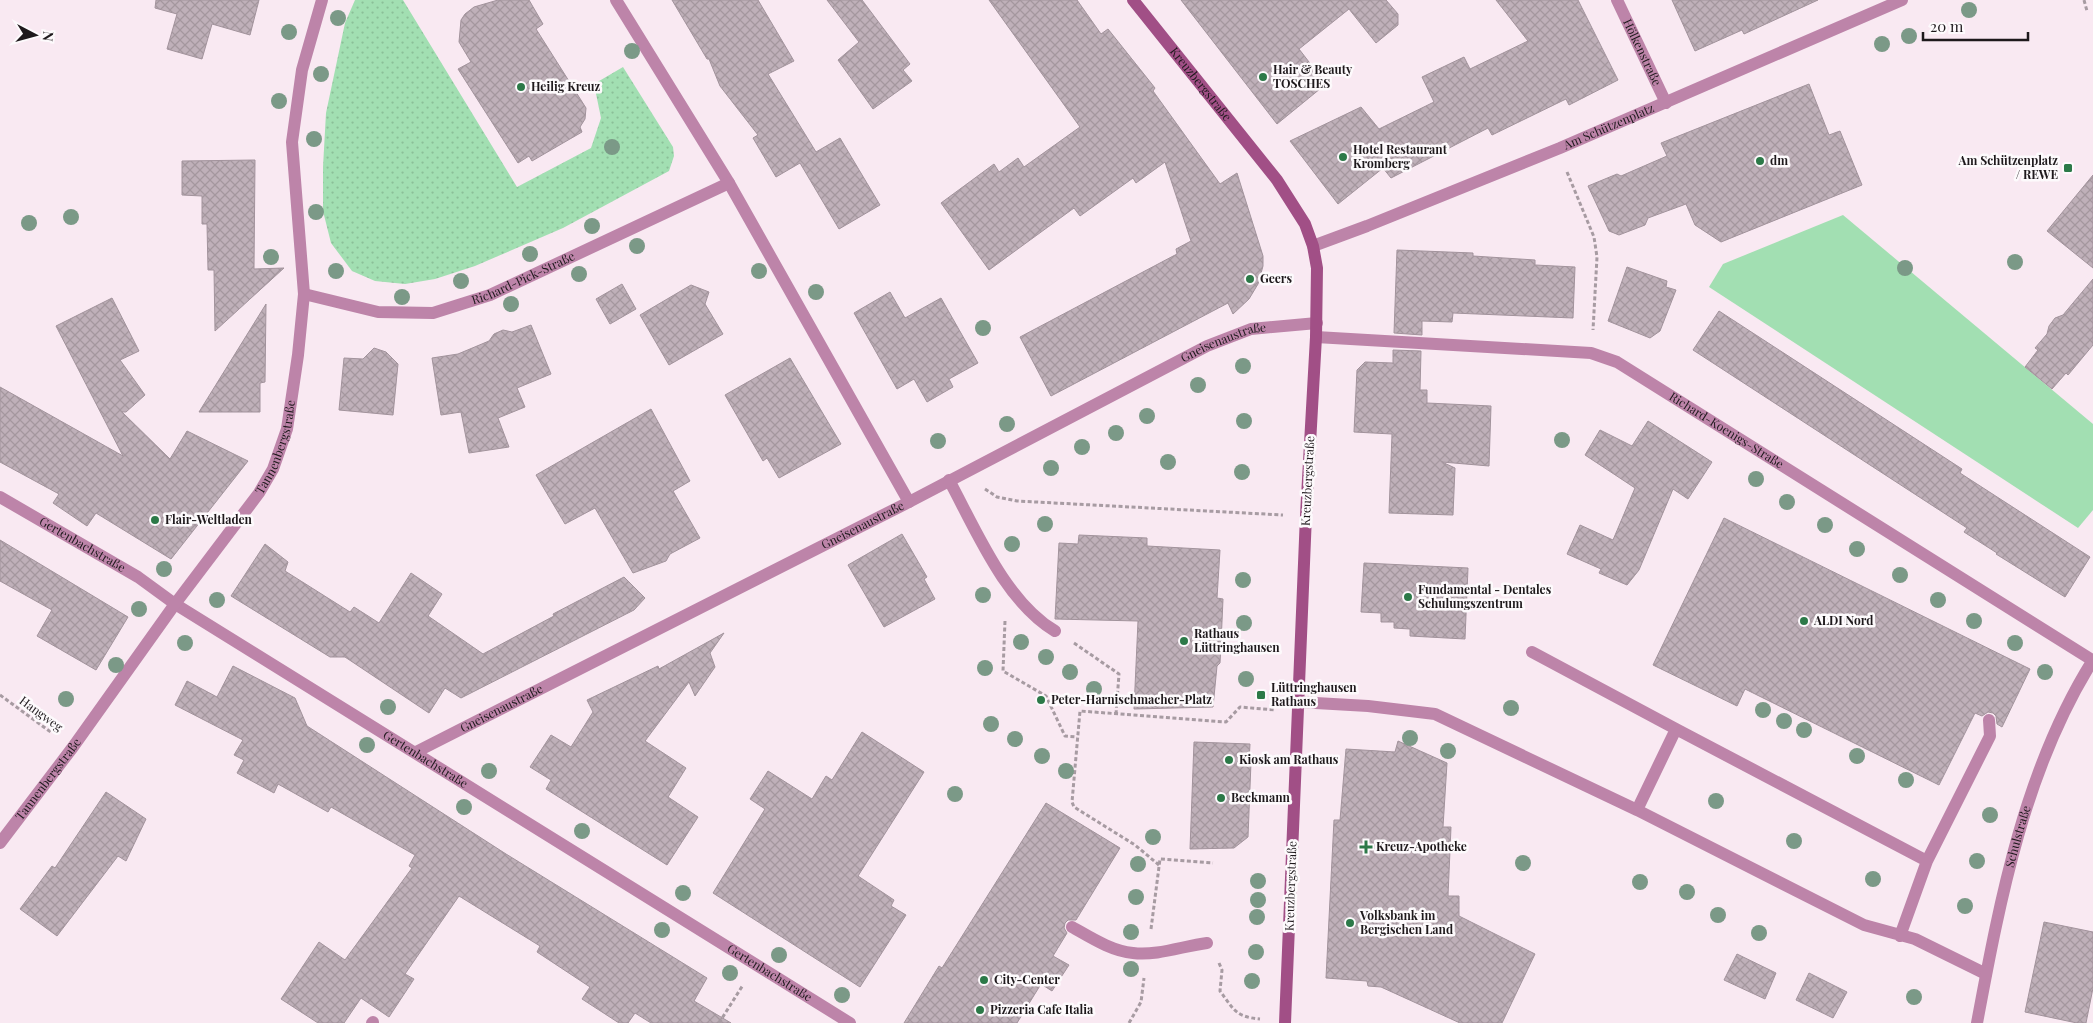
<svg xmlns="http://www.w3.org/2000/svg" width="2093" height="1023" viewBox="0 0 2093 1023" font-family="'Playfair Display',serif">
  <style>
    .grass { fill: url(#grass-dots) }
    .garden { fill: #a2dfb2 }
    .building { fill: url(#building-cross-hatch); stroke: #a2939c }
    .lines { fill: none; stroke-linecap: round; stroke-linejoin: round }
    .path { stroke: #a79ba2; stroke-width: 3; stroke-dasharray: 4 2.5; stroke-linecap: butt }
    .service { stroke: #bd84a9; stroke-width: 12 }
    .minor { stroke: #bd84a9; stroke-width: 12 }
    .tertiary { stroke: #bd84a9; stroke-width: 12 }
    .secondary { stroke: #a14f86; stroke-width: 12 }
    .tree { fill: #7b9987 }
    .poi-dot { fill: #2c7948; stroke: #fdfafc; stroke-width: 2 }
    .labels { text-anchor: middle; stroke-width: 5; stroke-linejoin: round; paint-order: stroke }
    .street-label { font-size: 12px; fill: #1e191c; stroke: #fdfafc }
    .poi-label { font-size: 12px; font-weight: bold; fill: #1e191c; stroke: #fdfafc; text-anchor: start }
  </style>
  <defs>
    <pattern id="grass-dots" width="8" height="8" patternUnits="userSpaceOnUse" patternTransform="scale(1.25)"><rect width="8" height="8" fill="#a2dfb2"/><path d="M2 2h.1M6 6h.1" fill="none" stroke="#8bbf98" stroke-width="1.8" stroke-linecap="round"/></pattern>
    <pattern id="building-cross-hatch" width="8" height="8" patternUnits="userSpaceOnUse" patternTransform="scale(1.25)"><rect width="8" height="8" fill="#bfb0b9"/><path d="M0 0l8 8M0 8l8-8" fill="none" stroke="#a4979e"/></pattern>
  </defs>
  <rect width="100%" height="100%" fill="#f9e9f2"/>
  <!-- grass -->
  <path class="grass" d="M355,0H403L517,187L591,148L601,118L594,84L623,67L673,147L674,156L669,171L563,228L475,266L435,279L405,284L375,281L352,271L331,243L323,211V167L326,113L345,23Z"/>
  <!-- garden -->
  <path class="garden" d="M1843,215L2093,424V510L2078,528L1709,287L1723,264Z"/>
  <!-- building -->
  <path class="building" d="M156,0H259L250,35L212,24L202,59L167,49L177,14L155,8Z
    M498,0H529L543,24L536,29L586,108L585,119L580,127L582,132L532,161L529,156L518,163L458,69L471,62L459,42L461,20L465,14L474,7Z
    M672,0H758L794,61L768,74L816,152L840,138L880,205L839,229L800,163L776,177L753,138L758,135L720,86L709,59H707Z
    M827,0H862L910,64L903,70L912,81L873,109L838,60L859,42Z
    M989,0H1077L1101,34L1108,29L1155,88L1153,91L1220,184L1237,173L1263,256V266L1258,284L1249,299L1233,314L1228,303L1051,396L1020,337L1177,254L1176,249L1191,241L1165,162L1136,183L1133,178L1080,216L1074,208L989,270L941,203L994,164L999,172L1018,158L1024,167L1080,127Z
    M1181,0H1386L1398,14V25L1376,43L1349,9L1299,49L1326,84L1277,124Z
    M1496,0H1578L1618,80L1569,105L1566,99L1492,135L1488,128L1391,178L1383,168L1338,204L1290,141L1361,107L1379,129L1434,102L1422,77L1464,57L1470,69L1528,41Z
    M1672,0H1818L1744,34L1742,30L1695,51Z
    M1809,84L1829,135L1840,131L1862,185L1721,242L1695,225L1686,204L1648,218L1645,225L1619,235L1609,231L1588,186L1617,174L1621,176L1667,156L1661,143Z
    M255,160L254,269L284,268L215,331L214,270H208L207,224H202V196L182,195V161Z
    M2093,175V268L2047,231Z
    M1397,250L1473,253V256L1535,260V265L1575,267L1573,318L1453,313L1452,322L1422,321V335L1394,333Z
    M1627,267L1667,281L1666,287L1676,290L1660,331L1650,338L1608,321Z
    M2093,279V345L2068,375L2066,373L2052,389L2025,367L2038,350L2035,348L2047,334L2049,326L2055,318L2063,315Z
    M622,284L636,309L610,324L596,299Z
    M691,285L709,292L705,304L723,334L669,365L640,315Z
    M890,292L905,318L941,298L978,363L949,379L953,387L927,402L914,379L897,389L854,313Z
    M112,298L139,351L120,360L145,395L126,412H122L170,459L187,431L248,461L171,559L96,513L87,526L53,503L59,494L0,462V387L123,456L56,326Z
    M266,304L265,382L260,383V412H199Z
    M1719,311L1962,469L1960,473L2090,557L2065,597L1996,554L1997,553L1964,532L1967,528L1693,350Z
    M531,325L551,374L517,388L525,407L498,418L509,447L469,453L461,412L441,415L432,358L458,354L489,341L494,334L503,330L512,332Z
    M374,348L386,352L398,364L393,415L339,410L344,358L363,359Z
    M1393,350L1421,351L1420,390H1427V403L1491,406L1489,466L1442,462L1455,468L1453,515L1389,513L1392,434L1354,432L1357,370L1365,362L1393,363Z
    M790,358L841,444L779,478L767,458L763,461L725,395Z
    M651,409L690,481L673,491L700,538L670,554L666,561L633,573L595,508L565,524L536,475Z
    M1648,421L1712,462L1688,499L1673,489L1639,570L1627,585L1599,573L1601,569L1567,554L1580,525L1613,540L1635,488L1585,455L1600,430L1632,446Z
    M1724,518L2030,669L2002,727L1997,724L1996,716L1993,713L1988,712L1982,716L1975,713L1939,785L1745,689L1737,706L1653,665Z
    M902,534L927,577L924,579L935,599L884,627L848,565Z
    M1079,535L1147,538V546L1220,550L1217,598L1223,599L1221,644L1220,663L1217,666L1213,707L1134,709L1138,621L1055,619L1059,543L1078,544Z
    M0,540L128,617L96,670L37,636L52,610L0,581Z
    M265,544L288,562L285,571L350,612L354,607L379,623L411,573L442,594L428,616L483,654L554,616L553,614L624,577L645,598L634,610L461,698L445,688L429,713L345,657H330L231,596Z
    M1364,563L1468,568L1465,639L1410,636V629L1394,628V622H1381V613L1361,612Z
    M724,633L710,653L715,667L695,696L689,682L645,741L686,768L668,797L698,817L667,865L546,789L551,780L530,767L551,735L571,747L593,712L587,700L658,666L659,669Z
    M233,666L295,698L307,726L506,854L707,978L694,1001L731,1023H651L635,1013L628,1023H619L582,999L590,987L537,952L540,946L459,896L405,974L414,979L389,1017L361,998L344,1023H318L281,999L319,942L345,960L412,868L409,866L415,855L331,807L328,812L278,784L274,793L237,773L244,760L234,755L243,740L175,705L187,681L217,697Z
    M862,732L924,772L858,876L894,900L891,906L906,915L860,987L713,893L765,809L750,799L768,771L812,799L826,776L832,780Z
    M1398,741L1447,763L1443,827H1451L1448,896H1459V916L1535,954L1502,1023H1460L1381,987L1368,986L1367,981L1326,978L1334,820H1340L1346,749L1395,752Z
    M1194,742L1250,744L1249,762H1251L1248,837L1234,848L1190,849Z
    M106,792L146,819L126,861L118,856L57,936L20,909L52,866L55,868Z
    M1046,803L1120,848L1076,920H1068L1065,923L1064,928L1067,933L1053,956L1069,965L1052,991L1041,984L1017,1023H904L939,966L942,968Z
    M2044,922L2093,932V988L2086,1023H2077L2025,1012Z
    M1737,954L1776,973L1765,999L1724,980Z
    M1809,973L1847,992L1833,1018L1796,1000Z"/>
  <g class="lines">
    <!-- path -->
    <path class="path" d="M2084,0L2087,11
      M1567,172L1594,237L1597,257L1593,330
      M985,489L997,497L1017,501L1283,515
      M1005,621L1003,671L1046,696L1065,736L1077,737
      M1074,643L1119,674L1116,714
      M0,695L52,733
      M1159,865L1135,845L1074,807L1072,802L1080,711L1226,722L1240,707L1275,710
      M1151,929L1160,859L1213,863
      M1219,963L1222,970L1220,991C1234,1010 1236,1017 1260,1019
      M719,1023L743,985
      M1129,1023L1141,1002L1144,978"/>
    <!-- service -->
    <path class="service" d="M949,480C976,530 1005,601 1055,631
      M1532,652L1676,729
      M1298,702L1368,706L1435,714L1637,810L1864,925L1915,939L1986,974
      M1637,810L1676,729L1927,861L1900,936
      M1927,861L1990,736L1989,720
      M1072,927C1090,937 1111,951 1133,953C1157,956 1183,946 1207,943
      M372,1023L373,1022"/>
    <!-- minor -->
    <g class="minor">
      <path d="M616,0L729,183L909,502"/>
      <path id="s1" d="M1617,0L1666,103"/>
      <path id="s2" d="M304,294L378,312L433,313L490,295L729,183"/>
      <path id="s3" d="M1316,337L1591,353L1617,362L2092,660"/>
      <path id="s4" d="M0,497L138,577L175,604L850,1023"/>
      <path id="s5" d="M416,752L909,502L1207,346L1251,329L1317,323"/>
      <path id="s6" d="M0,843L73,747L175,604L259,493L273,469L287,429L298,355L304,294L292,142L302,70L322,0"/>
      <path id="s7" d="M1977,1023C2000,899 2025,768 2093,660"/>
    </g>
    <!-- tertiary -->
    <path class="tertiary" id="s8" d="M1313,246L1367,226L1560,148L1902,0"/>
    <!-- secondary -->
    <path class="secondary" id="s9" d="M1133,0L1277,180L1305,224L1313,246L1317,268L1316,337L1306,515L1285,1023"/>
  </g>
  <!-- trees -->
  <g class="tree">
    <circle cx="1969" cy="10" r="8"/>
    <circle cx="338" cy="18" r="8"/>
    <circle cx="289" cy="32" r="8"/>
    <circle cx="1909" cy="36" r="8"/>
    <circle cx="1882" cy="44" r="8"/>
    <circle cx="632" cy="51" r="8"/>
    <circle cx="321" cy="74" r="8"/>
    <circle cx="279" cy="101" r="8"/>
    <circle cx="314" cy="139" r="8"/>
    <circle cx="612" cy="147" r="8"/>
    <circle cx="316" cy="212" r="8"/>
    <circle cx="71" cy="217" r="8"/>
    <circle cx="29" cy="223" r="8"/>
    <circle cx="592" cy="226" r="8"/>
    <circle cx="637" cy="246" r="8"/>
    <circle cx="530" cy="254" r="8"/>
    <circle cx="271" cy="257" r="8"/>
    <circle cx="2015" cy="262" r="8"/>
    <circle cx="1905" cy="268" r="8"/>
    <circle cx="336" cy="271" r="8"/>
    <circle cx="759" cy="271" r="8"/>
    <circle cx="579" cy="274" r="8"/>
    <circle cx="461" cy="281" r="8"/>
    <circle cx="816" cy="292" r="8"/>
    <circle cx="402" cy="297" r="8"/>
    <circle cx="511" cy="304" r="8"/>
    <circle cx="983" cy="328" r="8"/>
    <circle cx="1243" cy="366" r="8"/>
    <circle cx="1198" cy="385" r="8"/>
    <circle cx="1147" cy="416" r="8"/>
    <circle cx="1244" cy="421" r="8"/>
    <circle cx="1007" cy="424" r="8"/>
    <circle cx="1116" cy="433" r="8"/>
    <circle cx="1562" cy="440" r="8"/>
    <circle cx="938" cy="441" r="8"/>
    <circle cx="1082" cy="447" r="8"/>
    <circle cx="1168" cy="462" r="8"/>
    <circle cx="1051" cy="468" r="8"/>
    <circle cx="1242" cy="472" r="8"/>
    <circle cx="1756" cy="479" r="8"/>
    <circle cx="1787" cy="502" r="8"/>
    <circle cx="1045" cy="524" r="8"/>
    <circle cx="1825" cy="525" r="8"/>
    <circle cx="1012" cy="544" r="8"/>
    <circle cx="1857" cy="549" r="8"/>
    <circle cx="164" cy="569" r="8"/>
    <circle cx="1900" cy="575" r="8"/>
    <circle cx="1243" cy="580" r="8"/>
    <circle cx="983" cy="595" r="8"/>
    <circle cx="217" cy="600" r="8"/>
    <circle cx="1938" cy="600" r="8"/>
    <circle cx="139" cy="609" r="8"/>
    <circle cx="1974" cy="621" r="8"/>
    <circle cx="1244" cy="623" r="8"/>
    <circle cx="1021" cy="642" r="8"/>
    <circle cx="185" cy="643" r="8"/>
    <circle cx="2015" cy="643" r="8"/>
    <circle cx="1046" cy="657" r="8"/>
    <circle cx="116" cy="665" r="8"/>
    <circle cx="985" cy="668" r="8"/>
    <circle cx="1070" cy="672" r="8"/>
    <circle cx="2045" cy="672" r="8"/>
    <circle cx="1246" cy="679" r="8"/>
    <circle cx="1094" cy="689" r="8"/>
    <circle cx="66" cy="699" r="8"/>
    <circle cx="388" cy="707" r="8"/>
    <circle cx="1511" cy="708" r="8"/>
    <circle cx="1763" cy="710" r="8"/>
    <circle cx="1784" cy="721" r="8"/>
    <circle cx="991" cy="724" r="8"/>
    <circle cx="1804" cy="730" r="8"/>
    <circle cx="1410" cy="738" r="8"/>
    <circle cx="1015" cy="739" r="8"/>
    <circle cx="367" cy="745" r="8"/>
    <circle cx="1448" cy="751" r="8"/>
    <circle cx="1042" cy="756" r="8"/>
    <circle cx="1857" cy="756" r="8"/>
    <circle cx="489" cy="771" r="8"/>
    <circle cx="1066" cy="771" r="8"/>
    <circle cx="1906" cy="780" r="8"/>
    <circle cx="955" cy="794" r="8"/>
    <circle cx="1716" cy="801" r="8"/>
    <circle cx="464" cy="807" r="8"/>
    <circle cx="1990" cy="815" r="8"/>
    <circle cx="582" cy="831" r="8"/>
    <circle cx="1153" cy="837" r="8"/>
    <circle cx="1794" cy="841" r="8"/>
    <circle cx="1977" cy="861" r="8"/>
    <circle cx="1523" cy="863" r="8"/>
    <circle cx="1138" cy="864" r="8"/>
    <circle cx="1873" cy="879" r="8"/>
    <circle cx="1258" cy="881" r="8"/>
    <circle cx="1640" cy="882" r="8"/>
    <circle cx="1687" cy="892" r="8"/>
    <circle cx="683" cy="893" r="8"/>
    <circle cx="1136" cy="897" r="8"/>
    <circle cx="1258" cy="900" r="8"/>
    <circle cx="1965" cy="906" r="8"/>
    <circle cx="1718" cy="915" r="8"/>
    <circle cx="1257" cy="917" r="8"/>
    <circle cx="662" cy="930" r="8"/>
    <circle cx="1131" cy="932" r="8"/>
    <circle cx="1759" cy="933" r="8"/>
    <circle cx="1256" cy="952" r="8"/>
    <circle cx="779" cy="955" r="8"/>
    <circle cx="1131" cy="969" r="8"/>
    <circle cx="730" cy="973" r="8"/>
    <circle cx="1252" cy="981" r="8"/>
    <circle cx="842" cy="995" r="8"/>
    <circle cx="1914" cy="997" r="8"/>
  </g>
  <!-- markers -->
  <g class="poi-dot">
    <circle cx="1263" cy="77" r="5"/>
    <circle cx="521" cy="87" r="5"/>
    <circle cx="1343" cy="157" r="5"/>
    <circle cx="1760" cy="161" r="5"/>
    <rect x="2063" y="163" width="10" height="10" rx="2.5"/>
    <circle cx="1250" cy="279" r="5"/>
    <circle cx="155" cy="520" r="5"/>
    <circle cx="1408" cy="597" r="5"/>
    <circle cx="1804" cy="621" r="5"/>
    <circle cx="1184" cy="641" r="5"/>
    <rect x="1256" y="690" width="10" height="10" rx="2.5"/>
    <circle cx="1041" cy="700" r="5"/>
    <circle cx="1229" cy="760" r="5"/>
    <circle cx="1221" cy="798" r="5"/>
    <path d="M1363.5 839.5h5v5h5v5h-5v5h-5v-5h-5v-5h5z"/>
    <circle cx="1350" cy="923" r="5"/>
    <circle cx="984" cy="980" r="5"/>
    <circle cx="980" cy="1010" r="5"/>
  </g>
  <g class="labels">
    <!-- street labels -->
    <g class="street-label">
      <text dy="4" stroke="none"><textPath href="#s1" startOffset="58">Hölkenstraße</textPath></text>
      <text dy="4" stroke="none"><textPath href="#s9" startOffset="108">Kreuzbergstraße</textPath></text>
      <text dy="4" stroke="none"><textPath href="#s8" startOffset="319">Am Schützenplatz</textPath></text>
      <text dy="4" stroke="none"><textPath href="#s2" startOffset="228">Richard-Pick-Straße</textPath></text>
      <text dy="4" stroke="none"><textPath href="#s5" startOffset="906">Gneisenaustraße</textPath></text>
      <text dy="4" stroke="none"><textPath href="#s3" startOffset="432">Richard-Koenigs-Straße</textPath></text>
      <text dy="4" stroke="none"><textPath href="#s6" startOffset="485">Tannenbergstraße</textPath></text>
      <text transform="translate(1308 481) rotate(-87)" y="4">Kreuzbergstraße</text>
      <text dy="4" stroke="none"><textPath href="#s5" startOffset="501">Gneisenaustraße</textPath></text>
      <text dy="4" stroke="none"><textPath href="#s4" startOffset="95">Gertenbachstraße</textPath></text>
      <text dy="4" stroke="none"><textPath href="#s5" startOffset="96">Gneisenaustraße</textPath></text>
      <text transform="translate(41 714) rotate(36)" y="4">Hangweg</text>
      <text dy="4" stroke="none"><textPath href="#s4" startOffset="500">Gertenbachstraße</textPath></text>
      <text dy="4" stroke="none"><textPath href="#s6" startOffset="80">Tannenbergstraße</textPath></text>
      <text dy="4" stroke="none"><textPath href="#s7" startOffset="191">Schulstraße</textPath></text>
      <text transform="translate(1291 886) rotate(-88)" y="4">Kreuzbergstraße</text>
      <text dy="4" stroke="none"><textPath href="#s4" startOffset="905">Gertenbachstraße</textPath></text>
    </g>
    <!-- poi labels -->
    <g class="poi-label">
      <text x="1273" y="74">Hair &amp; Beauty<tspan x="1273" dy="14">TOSCHES</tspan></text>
      <text x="531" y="91">Heilig Kreuz</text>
      <text x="1353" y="154">Hotel Restaurant<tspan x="1353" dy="14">Kromberg</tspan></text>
      <text x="1770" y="165">dm</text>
      <text x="2058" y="165" text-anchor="end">Am Schützenplatz<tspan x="2058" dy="14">/ REWE</tspan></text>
      <text x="1260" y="283">Geers</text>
      <text x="165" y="524">Flair-Weltladen</text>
      <text x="1418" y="594">Fundamental - Dentales<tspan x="1418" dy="14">Schulungszentrum</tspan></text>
      <text x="1814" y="625">ALDI Nord</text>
      <text x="1194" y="638">Rathaus<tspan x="1194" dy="14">Lüttringhausen</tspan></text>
      <text x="1271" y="692">Lüttringhausen<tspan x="1271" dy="14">Rathaus</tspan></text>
      <text x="1051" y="704">Peter-Harnischmacher-Platz</text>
      <text x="1239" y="764">Kiosk am Rathaus</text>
      <text x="1231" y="802">Beckmann</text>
      <text x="1376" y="851">Kreuz-Apotheke</text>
      <text x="1360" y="920">Volksbank im<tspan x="1360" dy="14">Bergischen Land</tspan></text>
      <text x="994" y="984">City-Center</text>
      <text x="990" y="1014">Pizzeria Cafe Italia</text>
    </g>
  </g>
  <!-- north arrow -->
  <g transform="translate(35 35) rotate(96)" stroke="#fdfafc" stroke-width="4" paint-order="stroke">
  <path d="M0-4L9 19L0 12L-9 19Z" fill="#1e191c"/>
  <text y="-8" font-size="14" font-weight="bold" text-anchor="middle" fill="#1e191c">N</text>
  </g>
  <!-- scale -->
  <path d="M1923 32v8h105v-8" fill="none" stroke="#1e191c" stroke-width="2.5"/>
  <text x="1930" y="32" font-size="15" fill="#1e191c" stroke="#fdfafc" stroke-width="4" paint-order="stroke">20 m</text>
</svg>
